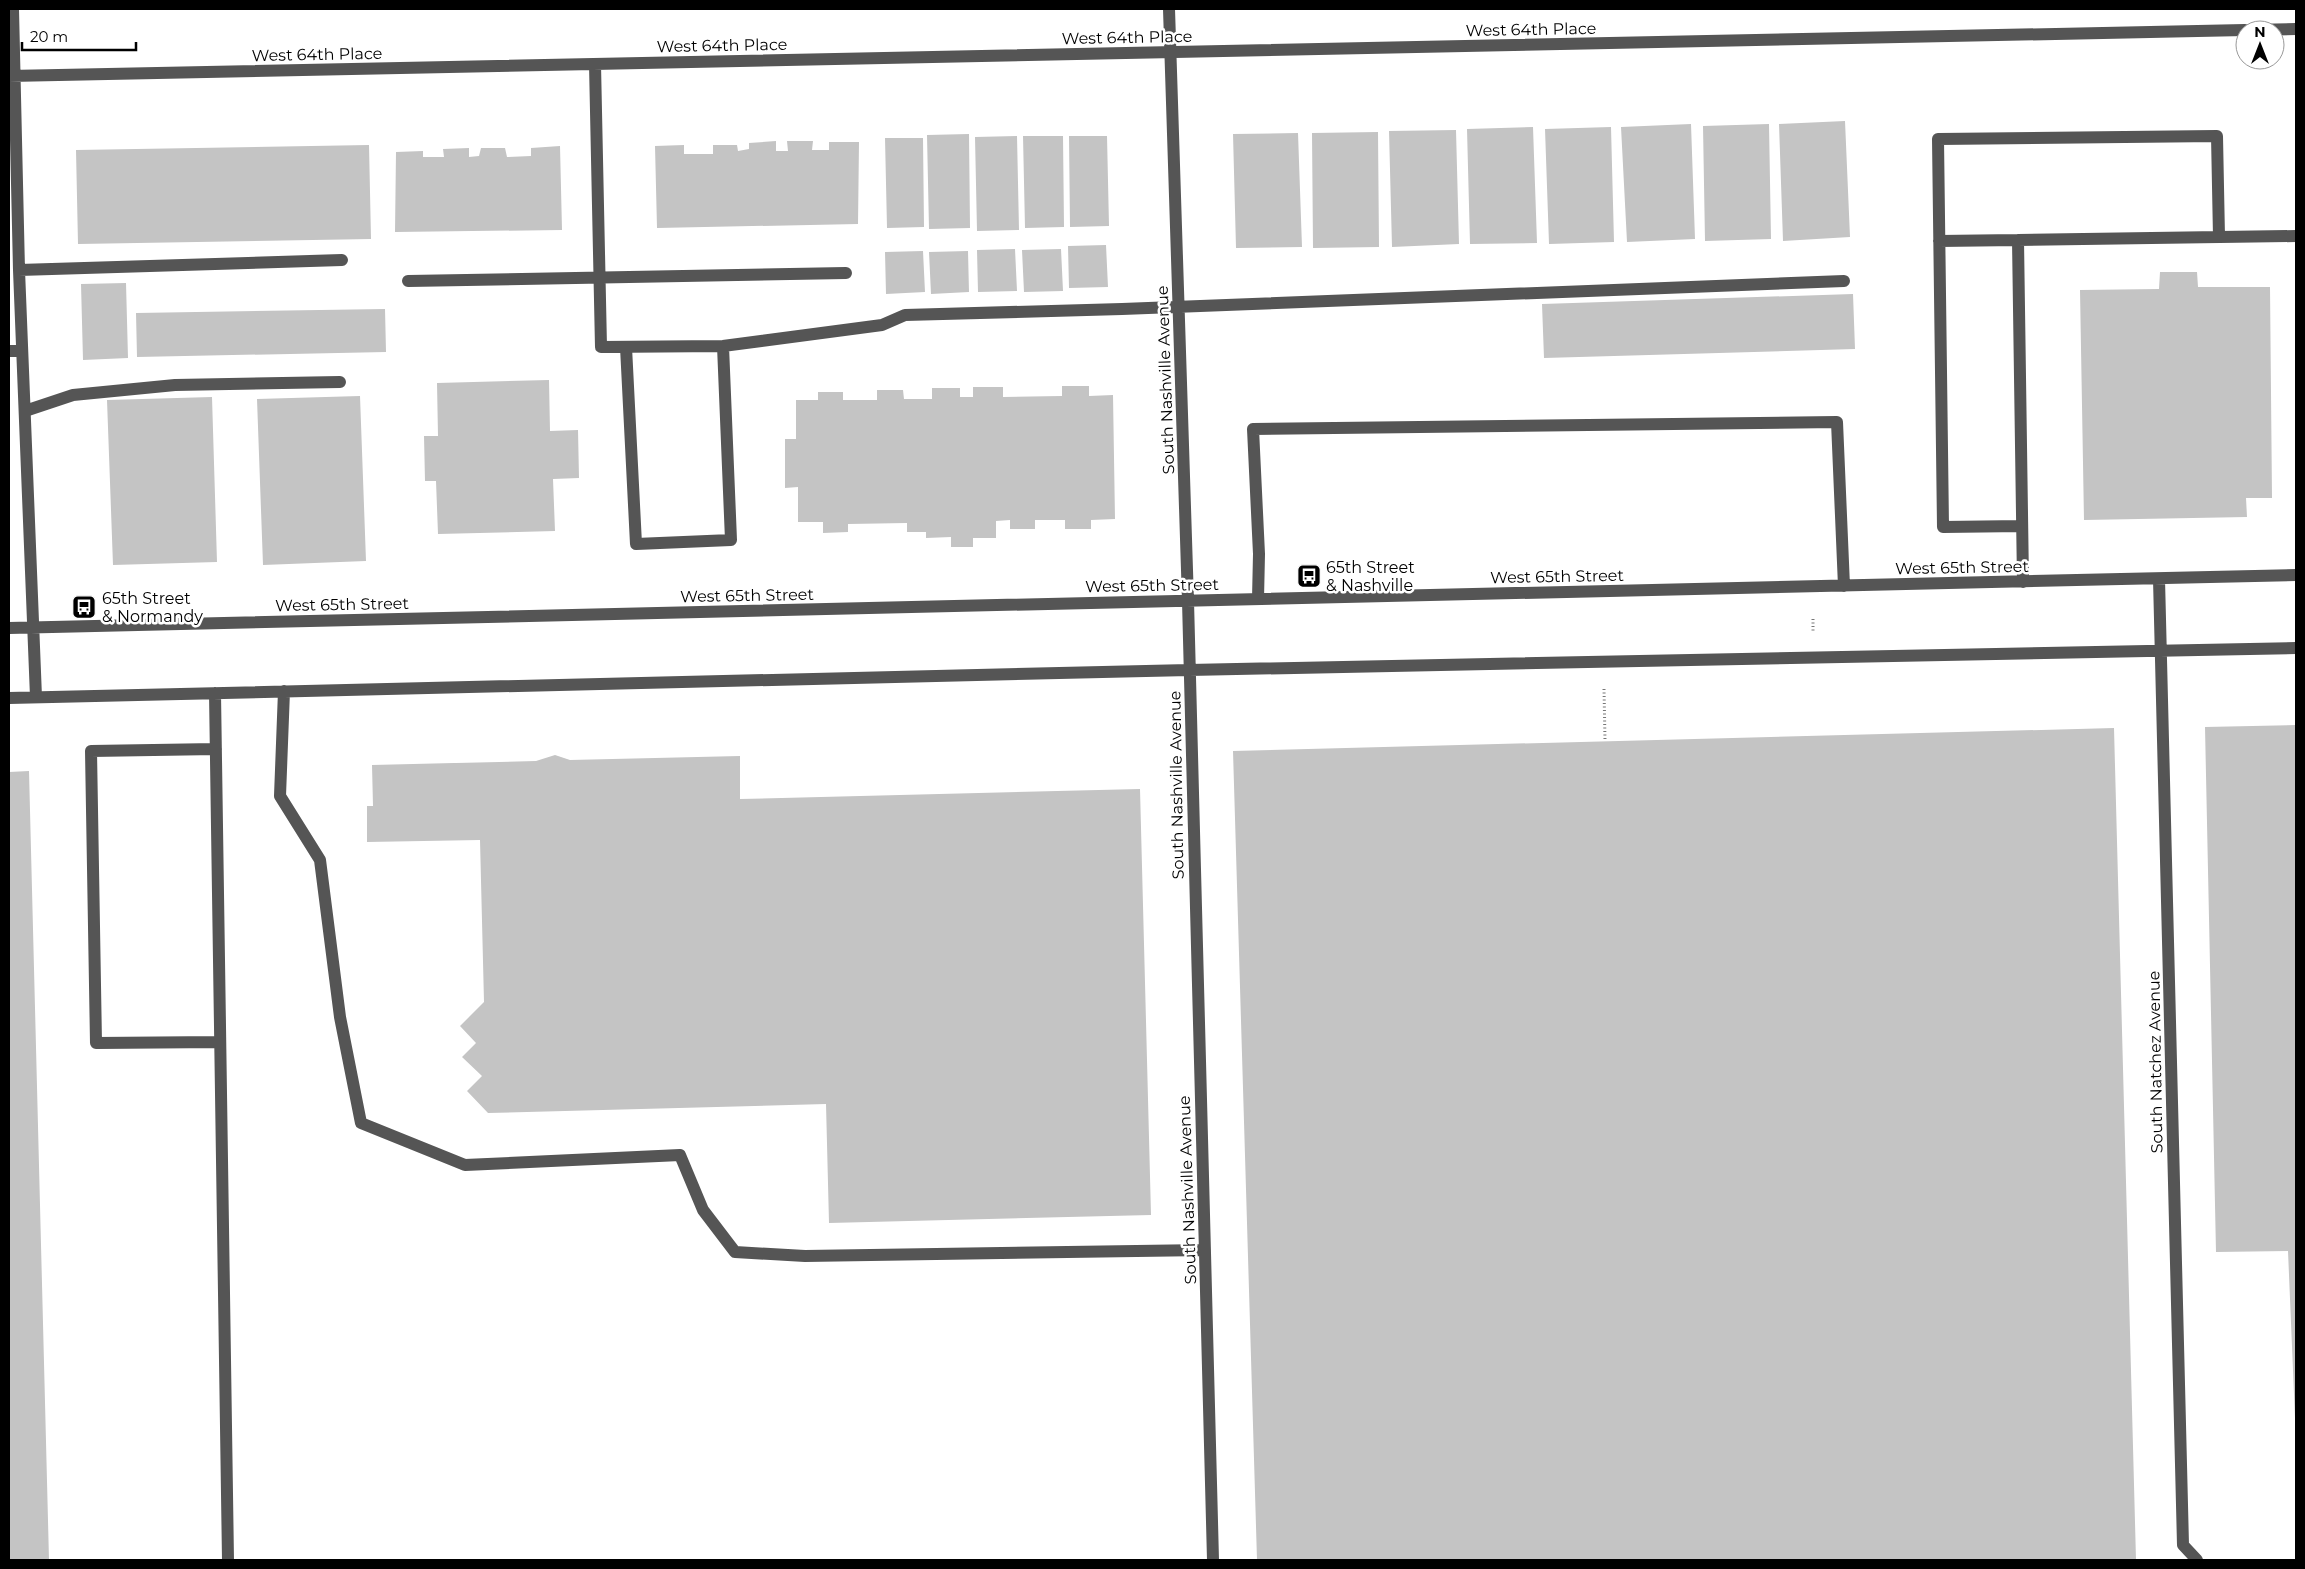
<svg xmlns="http://www.w3.org/2000/svg" width="2305" height="1569" viewBox="0 0 2305 1569" font-family="Montserrat,sans-serif">
  <style>
    .building { fill: #c4c4c4 }
    .lines { fill: none; stroke-linecap: round; stroke-linejoin: round }
    .path { stroke: #777; stroke-width: 3; stroke-dasharray: 1 2.5; stroke-linecap: butt }
    .minor { stroke: #555; stroke-width: 12 }
    .labels { text-anchor: middle; stroke-width: 5; stroke-linejoin: round; paint-order: stroke }
    .street-label { font-size: 16px; fill: #000; stroke: #fff }
    .poi-label { font-size: 16px; fill: #000; stroke: #fff; text-anchor: start }
  </style>
  <rect width="100%" height="100%" fill="#fff"/>
  <!-- building -->
  <path class="building" d="M1845,121L1850,237L1783,241L1779,124Z
    M1691,124L1695,239L1627,242L1621,127Z
    M1769,124L1771,239L1705,241L1703,126Z
    M1533,127L1537,243L1470,244L1467,129Z
    M1611,127L1614,242L1549,244L1545,129Z
    M1456,130L1459,244L1392,247L1389,131Z
    M1378,132L1379,247L1313,248L1312,133Z
    M1298,133L1302,247L1236,248L1233,134Z
    M969,134L970,228L929,229L927,135Z
    M1017,136L1019,230L977,231L975,137Z
    M1023,136H1063L1064,227L1025,228Z
    M1069,136H1107L1109,226L1070,227Z
    M885,138H923L924,227L887,228Z
    M776,141V151H788L787,141H813L812,150H829V142H859L858,224L657,228L655,146L684,145V154H713V145H737L738,151L749,149V143Z
    M369,145L371,239L78,244L76,150Z
    M560,146L562,230L395,232L396,152L423,151V157H444L443,149L469,148V157L479,156L481,148H505L507,157L531,156V148Z
    M1106,245L1108,287L1069,288L1068,246Z
    M1015,249L1017,291L978,292L977,250Z
    M1061,249L1063,291L1024,292L1022,250Z
    M923,251L925,292L886,294L885,252Z
    M968,251L969,292L931,294L929,252Z
    M2160,272H2197L2198,287H2270L2272,498H2246L2247,517L2084,520L2080,290L2159,289Z
    M126,283L128,358L83,360L81,284Z
    M1853,294L1855,349L1544,358L1542,304Z
    M385,309L386,352L137,357L136,313Z
    M549,380L550,431L578,430L579,478L553,479L555,531L438,534L436,481H425L424,436H438L437,383Z
    M1062,386H1089V396L1113,395L1115,519L1091,520V529H1065V520H1035V529H1010V520L996,521V538H973V547H951V537L926,538V532H907V523L848,524V532L823,533V522H798V487L785,488V439H796V400H818V392H843V400H877V390H903L904,399H932V388H960V397H973V387H1003V397L1062,396Z
    M360,396L366,561L263,565L257,399Z
    M212,397L217,562L113,565L107,400Z
    M2296,725V1418H2295L2288,1251L2216,1252L2205,727Z
    M2114,728L2136,1560H1257L1233,751Z
    M555,755L570,760L740,756V799L1140,789L1151,1215L829,1223L826,1104L488,1113L467,1091L482,1076L462,1057L476,1043L460,1026L484,1002L480,840L367,842V806H373L372,765L536,761Z
    M29,771L49,1560H9V772Z"/>
  <g class="lines">
    <!-- path -->
    <path class="path" d="M1813,619V632
      M1604,689L1605,740"/>
    <!-- minor -->
    <path class="minor" d="M13,9L19,270L36,697
      M1169,9L1188,601L1213,1560
      M2249,30L2296,29
      M595,64L601,347L723,346L882,325L905,315L1122,309L1844,281
      M9,76L2245,30
      M1939,241L2018,240
      M19,270L342,260
      M408,281L846,273
      M626,347L636,544L731,540L723,346
      M9,351H22
      M25,411L73,395L175,385L340,382
      M2022,526L1943,527L1938,139L2217,136L2219,237
      M2159,579L2183,1545L2197,1560
      M2023,582L2018,240L2296,236
      M1258,599L1259,554L1253,429L1837,422L1844,586
      M9,628L2296,575
      M284,691L280,796L320,860L340,1017L361,1123L465,1165L680,1155L703,1210L735,1252L805,1256L1205,1250
      M215,693L228,1560
      M9,698L1189,670L2296,648
      M216,749L91,751L96,1043L220,1042"/>
  </g>
  <!-- icons -->
  <defs>
    <g id="bus-square" transform="scale(1.25)"><rect x="-9" y="-9" width="18" height="18" rx="4" fill="#000" stroke="#fff"/><path d="M-5-6H5V4H4V6H2V4H-2V6H-4V4H-5ZM-3.5-4V0h7V-4ZM-3.5 1.2v1.5H-2V1.2ZM2 1.2v1.5H3.5V1.2Z" fill="#fff"/></g>
  </defs>
  <g fill-rule="evenodd">
    <use href="#bus-square" x="1309" y="576"/>
    <use href="#bus-square" x="84" y="607"/>
  </g>
  <g class="labels">
    <!-- street labels -->
    <g class="street-label">
      <text transform="translate(1531 29) rotate(-1)" y="6">West 64th Place</text>
      <text transform="translate(1127 37) rotate(-1)" y="6">West 64th Place</text>
      <text transform="translate(722 45) rotate(-1)" y="6">West 64th Place</text>
      <text transform="translate(317 54) rotate(-1)" y="6">West 64th Place</text>
      <text transform="translate(1165 380) rotate(-92)" y="6">South Nashville Avenue</text>
      <text transform="translate(1962 567) rotate(-1)" y="6">West 65th Street</text>
      <text transform="translate(1557 576) rotate(-1)" y="6">West 65th Street</text>
      <text transform="translate(1152 585) rotate(-1)" y="6">West 65th Street</text>
      <text transform="translate(747 595) rotate(-1)" y="6">West 65th Street</text>
      <text transform="translate(342 604) rotate(-1)" y="6">West 65th Street</text>
      <text transform="translate(1176 785) rotate(-91)" y="6">South Nashville Avenue</text>
      <text transform="translate(2155 1062) rotate(-91)" y="6">South Natchez Avenue</text>
      <text transform="translate(1187 1190) rotate(-92)" y="6">South Nashville Avenue</text>
    </g>
    <!-- poi labels -->
    <g class="poi-label">
      <text x="1326" y="573">65th Street<tspan x="1326" dy="18">&amp; Nashville</tspan></text>
      <text x="102" y="604">65th Street<tspan x="102" dy="18">&amp; Normandy</tspan></text>
    </g>
  </g>
  <!-- border -->
  <rect width="2305" height="1569" fill="none" stroke="#000000" stroke-width="20"/>
  <!-- north arrow -->
  <g transform="translate(2260 45)"><circle r="24" fill="#ffffff" stroke="#999999"/>
  <path d="M0-4L9 19L0 12L-9 19Z" fill="#000000"/>
  <text y="-8" font-size="14" font-weight="bold" text-anchor="middle" fill="#000000">N</text>
  </g>
  <!-- scale -->
  <path d="M22 42v8h114v-8" fill="none" stroke="#000000" stroke-width="2.5"/>
  <text x="30" y="42" font-size="15" fill="#000000" stroke="#ffffff" stroke-width="4" paint-order="stroke">20 m</text>
</svg>
